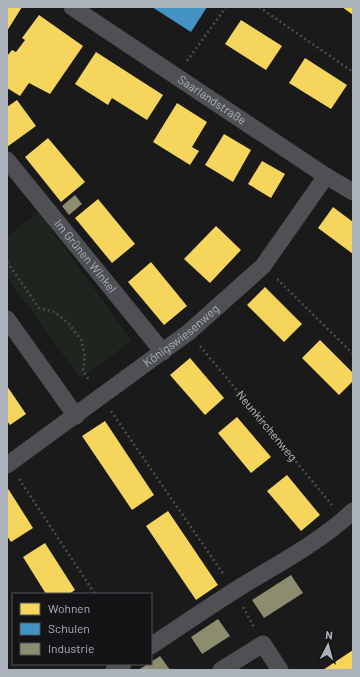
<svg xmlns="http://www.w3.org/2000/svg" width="360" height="677" viewBox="0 0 360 677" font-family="Barlow,sans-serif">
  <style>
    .green { fill: #1e251e }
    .homes { fill: #f6d55c }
    .schools { fill: #4393c3 }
    .industry { fill: #8c8c6e }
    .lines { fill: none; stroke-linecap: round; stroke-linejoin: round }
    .path { stroke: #4a4c4e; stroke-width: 2.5; stroke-dasharray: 2 3; stroke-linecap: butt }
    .minor { stroke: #4e5054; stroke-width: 17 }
    .labels { text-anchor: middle; stroke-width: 4; stroke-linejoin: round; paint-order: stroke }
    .street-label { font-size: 12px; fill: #abb2bc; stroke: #141417 }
  </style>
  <rect width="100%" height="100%" fill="#1a1a1b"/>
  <!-- green -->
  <path class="green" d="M39,213L132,341L80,378L7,277V236Z"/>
  <!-- homes -->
  <path class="homes" d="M7,7H22L7,31Z
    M342,7H353V15Z
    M39,15L83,46L50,94L29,83L20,96L7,88V56L12,50L16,52L25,40L22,38Z
    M241,20L282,46L266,70L225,44Z
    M96,52L163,95L147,120L112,98L108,105L75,84Z
    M305,58L347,85L331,109L289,83Z
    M17,100L36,126L7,147V107Z
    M177,103L207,122L192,147L199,151L190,165L153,142Z
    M224,134L251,150L233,182L205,165Z
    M48,138L85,182L61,202L25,157Z
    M262,161L285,174L271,198L248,184Z
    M98,199L135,244L112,263L75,218Z
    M333,207L353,222V254L318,228Z
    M216,226L241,250L210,283L184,259Z
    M151,262L187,306L164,325L128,282Z
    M265,287L302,324L284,342L247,305Z
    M320,340L353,373V381L339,395L302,358Z
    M190,358L224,398L205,415L170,375Z
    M7,386L26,414L10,425L7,421Z
    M237,417L271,457L251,473L218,433Z
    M105,421L154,495L132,510L82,436Z
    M287,475L320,515L301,531L267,491Z
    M7,487L33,528L11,542L7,536Z
    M168,511L218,585L196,600L146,526Z
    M45,543L75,590L69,594H46L23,557Z
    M353,650V670H323Z"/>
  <!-- schools -->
  <path class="schools" d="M152,7H207L191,32Z"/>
  <!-- industry -->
  <path class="industry" d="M75,195L82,204L69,215L62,206Z
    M291,575L303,593L264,618L252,600Z
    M218,619L230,636L202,654L191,637Z
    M160,656L170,670H138L148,664H151V662Z"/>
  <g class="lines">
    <!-- path -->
    <g class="path">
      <path d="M259,7L353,72"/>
      <path d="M187,61L226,7"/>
      <path d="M7,262L39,308L55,312L69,324L81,340L85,356L83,371L90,381"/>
      <path d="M277,279L353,354"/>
      <path id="s1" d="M200,346L332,505"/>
      <path d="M111,411L224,575"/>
      <path d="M19,479L95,594"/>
      <path d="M243,607L254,627"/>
    </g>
    <!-- minor -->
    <g class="minor">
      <path id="s2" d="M72,7L326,176L353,192"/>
      <path id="s3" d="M7,160L163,352"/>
      <path d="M7,319L76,416"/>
      <path id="s4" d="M7,465L189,332L263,266L326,176"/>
      <path d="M151,646C182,625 213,604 245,584C282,562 321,541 353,511"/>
      <path d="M114,670L123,664"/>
      <path d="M221,670L263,644L280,670"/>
    </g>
  </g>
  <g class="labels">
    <!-- street labels -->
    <g class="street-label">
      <text dy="4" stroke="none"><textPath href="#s2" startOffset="168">Saarlandstraße</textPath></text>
      <text dy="4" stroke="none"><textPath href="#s3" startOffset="124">Im Grünen Winkel</textPath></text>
      <text dy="4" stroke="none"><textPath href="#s4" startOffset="217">Königswiesenweg</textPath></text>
      <text dy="4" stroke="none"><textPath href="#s1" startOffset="104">Neunkirchenweg</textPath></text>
    </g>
  </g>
  <!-- border -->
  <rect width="360" height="677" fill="none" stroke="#abb2bc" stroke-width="16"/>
  <!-- legend -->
  <rect x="12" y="593" width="140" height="72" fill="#141417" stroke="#505359"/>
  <rect x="20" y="603" width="20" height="12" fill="#f6d55c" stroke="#505359"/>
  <text x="48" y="613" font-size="12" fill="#abb2bc">Wohnen</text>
  <rect x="20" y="623" width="20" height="12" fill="#4393c3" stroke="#505359"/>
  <text x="48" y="633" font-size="12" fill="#abb2bc">Schulen</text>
  <rect x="20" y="643" width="20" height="12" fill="#8c8c6e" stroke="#505359"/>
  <text x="48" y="653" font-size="12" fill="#abb2bc">Industrie</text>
  <!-- north arrow -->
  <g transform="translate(328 645) rotate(6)" stroke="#141417" stroke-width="3" paint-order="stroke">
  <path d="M0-3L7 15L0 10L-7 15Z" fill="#abb2bc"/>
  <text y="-6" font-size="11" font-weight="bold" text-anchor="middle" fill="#abb2bc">N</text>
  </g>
</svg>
